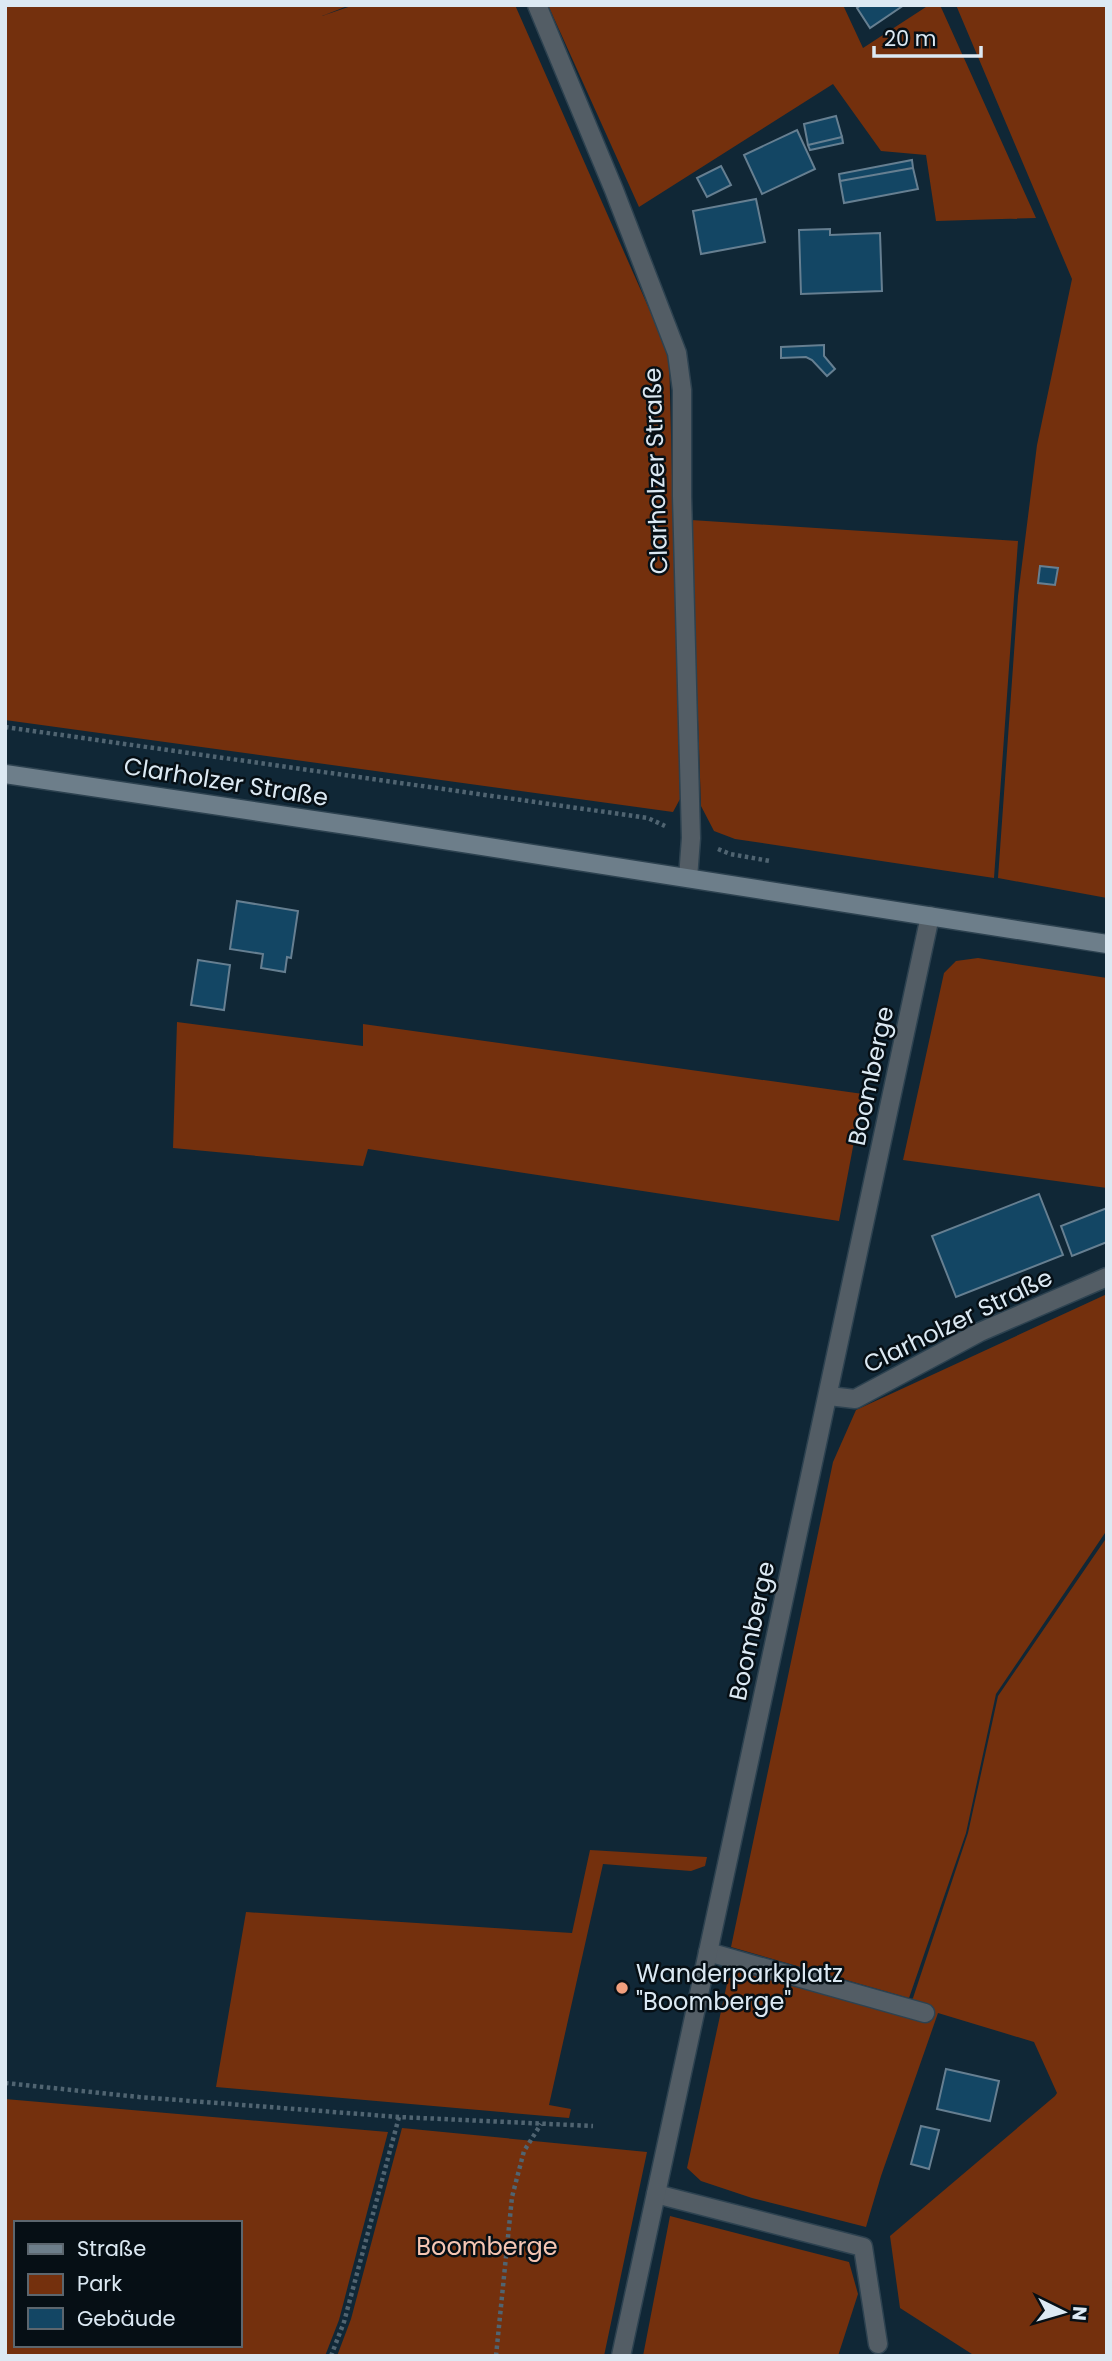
<svg xmlns="http://www.w3.org/2000/svg" width="1112" height="2361" viewBox="0 0 1112 2361" font-family="Poppins,sans-serif">
  <style>
    .green { fill: #74300d; fill-rule: evenodd }
    .building { fill: #134664; stroke: #667f91; stroke-width: 2 }
    .lines { fill: none; stroke-linecap: round; stroke-linejoin: round }
    .lane-casing { stroke: #2d4250; stroke-width: 21 }
    .street-casing { stroke: #2d4250; stroke-width: 21 }
    .secondary-casing { stroke: #2d4250; stroke-width: 21 }
    .path { stroke: #506471; stroke-width: 4.5; stroke-dasharray: 3.5 3.5; stroke-linecap: butt }
    .lane { stroke: #535d65; stroke-width: 18 }
    .street { stroke: #535d65; stroke-width: 18 }
    .secondary { stroke: #6d7e8a; stroke-width: 18 }
    .poi-dot { fill: #f2a07e; stroke: #060f15; stroke-width: 2.5 }
    .labels { text-anchor: middle; stroke-width: 5; stroke-linejoin: round; paint-order: stroke }
    .street-label { font-size: 24px; fill: #dce9f3; stroke: #060f15 }
    .poi-label { font-size: 24px; fill: #dce9f3; stroke: #060f15; text-anchor: start }
    .park-label { font-size: 24px; fill: #f6c6b3; stroke: #060f15 }
  </style>
  <rect width="100%" height="100%" fill="#102736"/>
  <!-- green -->
  <path class="green" d="M5,5H350L322,16L354,5H515L669,354L680,799L673,812L5,720Z
    M548,5H843L863,48L929,5H940L1036,218L936,221L926,155L881,151L833,84L639,207Z
    M956,5H1107V898L998,878L1018,596L1037,445L1072,279Z
    M691,520L1018,541L994,878L735,839L714,831L701,806Z
    M978,958L1107,978V1188L903,1160L944,973L956,961Z
    M177,1022L363,1046V1024L863,1094L839,1221L368,1149L363,1166L173,1148Z
    M1107,1294V1530L996,1694L966,1833L909,1998L731,1947L833,1462L856,1410Z
    M1107,1537V2356H975L900,2308L890,2236L1055,2096L1057,2093L1034,2042L938,2013L881,2176L866,2227L752,2198L701,2181L687,2168L728,1979L740,1971L901,2011L913,1998L968,1833L998,1696Z
    M590,1850L707,1857L705,1866L691,1871L603,1864L549,2105L571,2109L569,2118L216,2087L246,1912L572,1933Z
    M5,2099L388,2132L339,2320L325,2356H5ZM16,2223H240V2345H16Z
    M402,2128L647,2152L604,2356H337L351,2319Z
    M670,2216L849,2262L858,2294L838,2356H643Z"/>
  <!-- building -->
  <path class="building" d="M861,5H904L870,28L857,8Z
    M836,116L842,137L808,145L804,124Z
    M797,130L815,169L762,194L744,155Z
    M842,137L843,143L810,150L808,145Z
    M912,160L913,168L840,181L839,174Z
    M721,166L731,185L707,197L697,178Z
    M913,168L918,189L844,203L840,181Z
    M756,199L765,242L701,254L693,211Z
    M830,229V235L880,233L882,291L801,294L799,230Z
    M824,345V356L835,369L827,376L812,360L806,357L781,358V347Z
    M1040,566L1058,568L1055,585L1038,583Z
    M237,901L298,911L291,958L287,957L285,972L261,968L263,954L230,949Z
    M198,960L230,965L224,1010L191,1005Z
    M1039,1194L1063,1255L956,1297L932,1236Z
    M1107,1208V1242L1072,1256L1061,1226Z
    M946,2069L999,2081L990,2121L937,2109Z
    M921,2126L939,2130L929,2169L911,2164Z"/>
  <g class="lines">
    <!-- lane casing -->
    <g class="lane-casing">
      <path id="lane" d="M537,5L614,190L677,353L682,390V496L691,838L688,878
        M708,1952L925,2013
        M656,2194L863,2247L878,2344"/>
    </g>
    <!-- street casing -->
    <g class="street-casing">
      <path id="street" d="M829,1396L855,1399L980,1332L1107,1277
        M621,2356C724,1876 829,1396 930,916"/>
    </g>
    <!-- secondary casing -->
    <g class="secondary-casing">
      <path id="secondary" d="M5,774L367,828L1107,944"/>
    </g>
    <!-- path -->
    <path class="path" d="M5,727L648,818L665,826
      M718,849L730,854L770,861
      M5,2083L139,2097L399,2117L593,2126
      M331,2356L344,2322L399,2117
      M496,2356L512,2197L524,2151L541,2124"/>
    <!-- lane -->
    <use href="#lane" class="lane"/>
    <!-- street -->
    <use href="#street" class="street"/>
    <!-- secondary -->
    <use href="#secondary" class="secondary"/>
  </g>
  <!-- markers -->
  <circle class="poi-dot" cx="622" cy="1988" r="7"/>
  <g class="labels">
    <!-- street labels -->
    <g class="street-label">
      <text transform="translate(656 471) rotate(-92)" y="8">Clarholzer Straße</text>
      <text transform="translate(226 782) rotate(9)" y="8">Clarholzer Straße</text>
      <text transform="translate(871 1076) rotate(-78)" y="8">Boomberge</text>
      <text transform="translate(958 1321) rotate(-26)" y="8">Clarholzer Straße</text>
      <text transform="translate(752 1631) rotate(-78)" y="8">Boomberge</text>
    </g>
    <!-- poi labels -->
    <g class="poi-label">
      <text x="636" y="1982">Wanderparkplatz<tspan x="636" dy="28">"Boomberge"</tspan></text>
    </g>
    <!-- park labels -->
    <g class="park-label">
      <text x="487" y="2255">Boomberge</text>
    </g>
  </g>
  <!-- border -->
  <rect width="1112" height="2361" fill="none" stroke="#dce9f3" stroke-width="14"/>
  <!-- legend -->
  <rect x="14" y="2221" width="228" height="126" fill="#060f15" stroke="#5c666e" stroke-width="2"/>
  <rect x="28" y="2244" width="35" height="10" fill="#6d7e8a" stroke="#5c666e" stroke-width="2"/>
  <text x="77" y="2256" font-size="21" fill="#dce9f3">Straße</text>
  <rect x="28" y="2274" width="35" height="21" fill="#74300d" stroke="#5c666e" stroke-width="2"/>
  <text x="77" y="2291" font-size="21" fill="#dce9f3">Park</text>
  <rect x="28" y="2308" width="35" height="21" fill="#134664" stroke="#5c666e" stroke-width="2"/>
  <text x="77" y="2326" font-size="21" fill="#dce9f3">Gebäude</text>
  <!-- north arrow -->
  <g transform="translate(1063 2312) rotate(95)" stroke="#060f15" stroke-width="5" paint-order="stroke">
  <path d="M0-5L12 26L0 18L-12 26Z" fill="#dce9f3"/>
  <text y="-10" font-size="19" font-weight="bold" text-anchor="middle" fill="#dce9f3">N</text>
  </g>
  <!-- scale -->
  <path d="M874 46v10h107v-10" fill="none" stroke="#dce9f3" stroke-width="3.5"/>
  <text x="884" y="46" font-size="21" fill="#dce9f3" stroke="#060f15" stroke-width="5" paint-order="stroke">20 m</text>
</svg>
